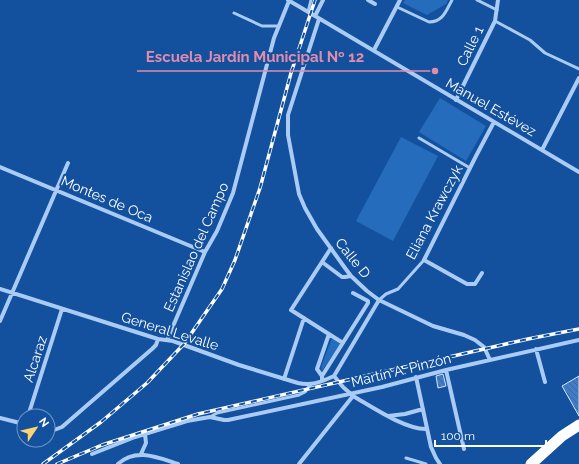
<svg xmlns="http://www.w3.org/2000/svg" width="579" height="464" viewBox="0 0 579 464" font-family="Raleway,sans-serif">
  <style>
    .green { fill: #256cbc }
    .building { fill: url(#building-back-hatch); stroke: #d2e6fe }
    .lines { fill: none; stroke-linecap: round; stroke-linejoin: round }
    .service { stroke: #aaccf4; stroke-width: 3 }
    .minor { stroke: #aaccf4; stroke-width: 4 }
    .motorway { stroke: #fff; stroke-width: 11 }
    .rail-casing { stroke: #fff; stroke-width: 3.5 }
    .rail { stroke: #13519e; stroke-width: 2; stroke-dasharray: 6; stroke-linecap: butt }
    .labels { text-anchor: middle; stroke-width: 4; stroke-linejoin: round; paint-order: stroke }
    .street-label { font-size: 14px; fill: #fff; stroke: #13519e }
    .leader { fill: none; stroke: #e08cad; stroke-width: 1.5 }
    .callout-dot { fill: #e08cad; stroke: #13519e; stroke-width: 1.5 }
    .callout-label { font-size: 15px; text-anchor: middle; font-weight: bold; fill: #e08cad; stroke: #13519e; stroke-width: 4; stroke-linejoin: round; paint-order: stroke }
  </style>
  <defs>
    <pattern id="building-back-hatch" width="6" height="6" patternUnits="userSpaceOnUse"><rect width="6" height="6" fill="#407dc6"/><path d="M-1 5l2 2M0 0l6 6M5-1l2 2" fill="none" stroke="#45678f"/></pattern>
  </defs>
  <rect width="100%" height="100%" fill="#13519e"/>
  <!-- green -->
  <path class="green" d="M405,0H448L446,4L427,15L403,3Z
    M440,98L486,126L466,161L419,132Z
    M401,137L438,156L393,241L356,221Z
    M332,338L340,344L322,371L321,367Z"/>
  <!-- building -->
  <path class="building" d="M443,374L446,386L438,388L436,376Z
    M579,376V416L562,386Z"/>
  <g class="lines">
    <!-- service -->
    <path class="service" d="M477,0L497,10
      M397,7L429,22C443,22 446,11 452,0
      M308,12L311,0
      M234,13L262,26H278
      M495,21L530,40L545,53L579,69
      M419,138L470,168
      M379,300L386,294L398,289L424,260
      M210,417L217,413L299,395L305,392L311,384
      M406,458L426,464"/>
    <!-- minor -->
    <path class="minor" d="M288,0L579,172
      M368,0L375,4
      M315,16L323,0
      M319,19L288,115V135L299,194L305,208L317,229L345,268L351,276L367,291L379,300L433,326L464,335L475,340L484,347L490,360
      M374,50L400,0
      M456,100L495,21L498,0
      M542,150L579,78
      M0,167L205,252
      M331,248L291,310L343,343
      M322,262L342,277H345L351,276
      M482,273L475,284H467L424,260L476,156L494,122
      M0,289L158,339L173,341L239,365L298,383C312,386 321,382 334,376
      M0,321L68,163
      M167,340L205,252L217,231L233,193L274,38L289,1
      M536,349L545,382
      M446,370L464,449
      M322,376L317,369L329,334
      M334,376L379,300
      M416,377L431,447L436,458L440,464
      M284,379L304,318
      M322,381V376L368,303V301L353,293
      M353,396C372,407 406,430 427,429
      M28,416L62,309
      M388,416L405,414L423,409
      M0,418L24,424
      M48,430H54L62,427L152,349L156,345L158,339
      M92,454L135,437L187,421L210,417L224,420H228L382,387L446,370L579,340
      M141,454L146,443L145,434
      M118,464C136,447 159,458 178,464
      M299,464L353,396L343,387L334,376"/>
    <!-- motorway -->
    <path class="motorway" d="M531,464L562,436L579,425"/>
    <!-- rail casing -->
    <g class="rail-casing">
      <path id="rail" d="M43,464L101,422L147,383L184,344L222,289L235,260L260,188L291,73L315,0
        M57,464L102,445L198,414L528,339L579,329"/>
    </g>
    <!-- rail -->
    <use href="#rail" class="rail"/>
  </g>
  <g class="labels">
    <!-- street labels -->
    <g class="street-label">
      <text transform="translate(470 46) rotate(-64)" y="5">Calle 1</text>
      <text transform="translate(491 107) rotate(30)" y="5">Manuel Estévez</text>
      <text transform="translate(107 199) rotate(23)" y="5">Montes de Oca</text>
      <text transform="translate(434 212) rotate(-62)" y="5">Eliana Krawczyk</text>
      <text transform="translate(196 247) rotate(-66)" y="5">Estanislao del Campo</text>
      <text transform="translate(353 258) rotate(51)" y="5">Calle D</text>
      <text transform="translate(170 331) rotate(17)" y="5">General Levalle</text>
      <text transform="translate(35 359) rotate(-72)" y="5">Alcaraz</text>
      <text transform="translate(401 370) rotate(-14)" y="5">Martín A. Pinzón</text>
    </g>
  </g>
  <!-- callouts -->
  <path class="leader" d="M435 71L373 71H137"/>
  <circle class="callout-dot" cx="435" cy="71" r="4"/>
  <g class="callout-label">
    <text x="255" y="62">Escuela Jardín Municipal Nº 12</text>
  </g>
  <!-- north arrow -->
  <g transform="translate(36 428) rotate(55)"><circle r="19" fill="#13519e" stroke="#7197c5"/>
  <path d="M0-3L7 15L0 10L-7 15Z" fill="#ffd36d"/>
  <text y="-6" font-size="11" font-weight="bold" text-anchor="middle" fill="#ffffff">N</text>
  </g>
  <!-- scale -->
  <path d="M435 440v6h111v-6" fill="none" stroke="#ffffff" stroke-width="2"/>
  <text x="441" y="440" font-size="12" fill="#ffffff" stroke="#13519e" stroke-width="3" paint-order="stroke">100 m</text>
</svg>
